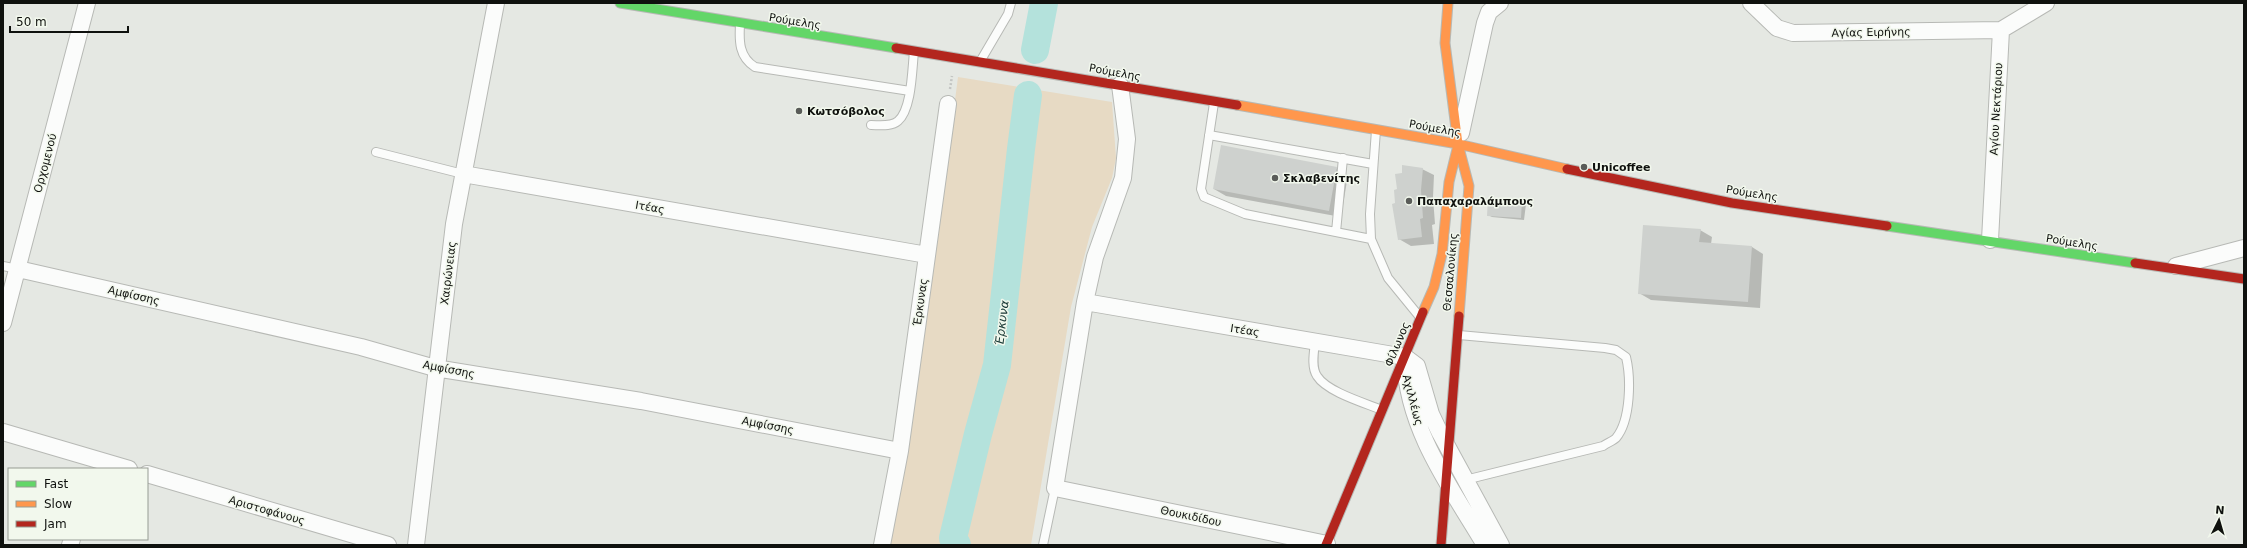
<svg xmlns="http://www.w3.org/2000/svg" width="2247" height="548" viewBox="0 0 2247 548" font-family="'DejaVu Sans',sans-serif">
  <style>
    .green { fill: #e7dac4 }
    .shadow { fill: #0003 }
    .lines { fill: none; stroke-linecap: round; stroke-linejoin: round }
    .river { stroke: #b4e2dc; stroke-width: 28 }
    .building { fill: #ced1ce }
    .lane-casing { stroke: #b7b9b5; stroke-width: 10 }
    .street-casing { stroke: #b7b9b5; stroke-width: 18 }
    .fast-casing { stroke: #b7b9b5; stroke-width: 11 }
    .slow-casing { stroke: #b7b9b5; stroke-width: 11 }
    .jam-casing { stroke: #b7b9b5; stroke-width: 11 }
    .path { stroke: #c3c5c3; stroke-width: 2.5; stroke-dasharray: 2 2; stroke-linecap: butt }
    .lane { stroke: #fbfcfb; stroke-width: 8 }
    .street { stroke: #fbfcfb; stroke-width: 16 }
    .fast { stroke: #63d668; stroke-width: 9 }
    .slow { stroke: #ff974d; stroke-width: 9 }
    .jam { stroke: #b3261e; stroke-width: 9 }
    .poi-dot { fill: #5a5c59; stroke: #f2f8ed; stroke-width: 1.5 }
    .labels { text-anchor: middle; stroke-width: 3; stroke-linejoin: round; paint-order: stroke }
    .street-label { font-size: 11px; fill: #0f110e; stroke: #f2f8ed }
    .poi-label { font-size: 11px; font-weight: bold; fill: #0f110e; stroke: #f2f8ed; text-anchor: start }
    .water-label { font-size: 12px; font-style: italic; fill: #153532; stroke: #f2f8ed }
  </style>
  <rect width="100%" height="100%" fill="#e5e8e3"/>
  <!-- green -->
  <path class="green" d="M958,77L1112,102L1116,158L1112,178L1092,227L1071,307L1031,545H890C918,390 938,233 958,77Z"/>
  <!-- shadow -->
  <path class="shadow" d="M1336,168L1348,175L1341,217L1226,196L1214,189Z
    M1422,169L1434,175L1433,197L1435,224L1432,225L1434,244L1411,246L1399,239L1398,190Z
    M1489,199L1522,201L1526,204L1524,220L1492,217L1488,215Z
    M1700,230L1712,237L1711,244L1752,247L1763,254L1760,308L1651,300L1639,293Z"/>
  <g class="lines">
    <!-- river -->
    <path class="river" d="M1035,50L1044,3
      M957,545L953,538L978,434L997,365L1021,149L1028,95"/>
  </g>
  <!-- building -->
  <path class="building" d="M1221,145L1337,167L1329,211L1213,189Z
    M1402,165L1423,168L1421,190L1423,218L1420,219L1422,237L1398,240L1392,204L1395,203L1394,190L1397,189L1395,174L1402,173Z
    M1488,198L1522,200L1521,218L1487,216Z
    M1643,225L1701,229L1699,242L1752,246L1748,302L1638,294Z"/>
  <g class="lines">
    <!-- lane casing -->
    <g class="lane-casing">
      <path id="lane" d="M740,25C739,41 739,57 755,67L910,91
        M981,60L1008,14L1011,3
        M1214,103L1201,189L1204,197L1245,214L1371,239
        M871,125C879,125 891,127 898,121C912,109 912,69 914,52
        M1376,130L1370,214L1371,239L1388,278L1419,316
        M1209,135L1373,164
        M376,152L463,174
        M1336,232L1343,158
        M3,266L18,269
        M1459,335L1605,348L1616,350L1626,357C1631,378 1631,420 1616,438C1613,441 1607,443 1603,446L1465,480
        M1315,342C1314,352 1311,367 1317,376C1327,392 1365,403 1382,410
        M1043,545L1055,488"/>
    </g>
    <!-- street casing -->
    <g class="street-casing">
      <path id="street" d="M1751,3L1777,28L1793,33L2001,30
        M1120,85L1127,139L1123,178L1095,257L1085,302L1055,488L1327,544
        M1461,133L1485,23L1489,12L1500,3
        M463,174L927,255
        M1990,240L2001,30L2046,3
        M2176,266L2244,248
        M18,269L361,347L435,368L641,401L900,451
        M1085,302L1405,357L1417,366L1431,414L1440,433L1501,545
        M3,323L87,3
        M1405,360C1407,429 1451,488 1485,545
        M3,432L129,469
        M147,474L388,545
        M70,545L72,539
        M416,545L454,224L496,3
        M882,545L900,451L948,104"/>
    </g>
    <!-- fast casing -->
    <g class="fast-casing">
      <path id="fast" d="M620,3L896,48
        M1887,226L2135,263"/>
    </g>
    <!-- slow casing -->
    <g class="slow-casing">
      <path id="slow" d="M1448,3L1445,43L1458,144L1469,186L1459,316
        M1237,105L1458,144L1567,169
        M1423,312L1434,287L1442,254L1449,182L1458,145"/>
    </g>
    <!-- jam casing -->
    <g class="jam-casing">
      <path id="jam" d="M896,48L1237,105
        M1567,169L1732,203L1887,226
        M2135,263L2244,279
        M1326,545L1423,312
        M1441,545L1459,316"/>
    </g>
    <!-- path -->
    <path class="path" d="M950,89L952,76"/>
    <!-- lane -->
    <use href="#lane" class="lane"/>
    <!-- street -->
    <use href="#street" class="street"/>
    <!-- fast -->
    <use href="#fast" class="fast"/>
    <!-- slow -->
    <use href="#slow" class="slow"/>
    <!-- jam -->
    <use href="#jam" class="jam"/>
  </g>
  <!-- markers -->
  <g class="poi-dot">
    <circle cx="799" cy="111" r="4"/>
    <circle cx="1584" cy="167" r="4"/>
    <circle cx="1275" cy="178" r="4"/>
    <circle cx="1409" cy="201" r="4"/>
  </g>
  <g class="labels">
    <!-- street labels -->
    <g class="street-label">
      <text transform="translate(795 21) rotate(9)" y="4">Ρούμελης</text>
      <text transform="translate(1871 32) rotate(-1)" y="4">Αγίας Ειρήνης</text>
      <text transform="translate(1115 72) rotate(10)" y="4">Ρούμελης</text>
      <text transform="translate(1996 109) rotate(-87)" y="4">Αγίου Νεκτάριου</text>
      <text transform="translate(1435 128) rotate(10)" y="4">Ρούμελης</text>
      <text transform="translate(45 163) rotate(-75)" y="4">Ορχομενού</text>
      <text transform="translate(1752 193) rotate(9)" y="4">Ρούμελης</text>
      <text transform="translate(650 207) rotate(10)" y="4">Ιτέας</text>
      <text transform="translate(2072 242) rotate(9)" y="4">Ρούμελης</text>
      <text transform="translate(1450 272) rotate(-85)" y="4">Θεσσαλονίκης</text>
      <text transform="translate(448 273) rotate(-83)" y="4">Χαιρώνειας</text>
      <text transform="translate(134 295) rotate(13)" y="4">Αμφίσσης</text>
      <text transform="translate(920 302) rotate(-82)" y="4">Έρκυνας</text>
      <text transform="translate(1245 330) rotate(9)" y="4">Ιτέας</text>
      <text transform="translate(1397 344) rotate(-67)" y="4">Φίλωνος</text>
      <text transform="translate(449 369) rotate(11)" y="4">Αμφίσσης</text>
      <text transform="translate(1413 400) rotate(75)" y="4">Αχιλλέως</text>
      <text transform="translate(768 425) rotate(11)" y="4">Αμφίσσης</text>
      <text transform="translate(267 510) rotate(16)" y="4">Αριστοφάνους</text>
      <text transform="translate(1191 516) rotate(12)" y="4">Θουκιδίδου</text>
    </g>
    <!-- poi labels -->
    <g class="poi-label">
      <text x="807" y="115">Κωτσόβολος</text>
      <text x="1592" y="171">Unicoffee</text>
      <text x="1283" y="182">Σκλαβενίτης</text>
      <text x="1417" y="205">Παπαχαραλάμπους</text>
    </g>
    <!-- water labels -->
    <g class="water-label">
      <text transform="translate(1002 323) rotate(-83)" y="4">Έρκυνα</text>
    </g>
  </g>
  <!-- border -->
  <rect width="2247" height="548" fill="none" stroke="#0f110e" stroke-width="8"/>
  <!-- legend -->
  <rect x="8" y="468" width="140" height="72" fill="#f2f8ed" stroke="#979c94"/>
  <rect x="16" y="481" width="20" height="6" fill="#63d668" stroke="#979c94"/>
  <text x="44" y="488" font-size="12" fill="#0f110e">Fast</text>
  <rect x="16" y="501" width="20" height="6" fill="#ff974d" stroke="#979c94"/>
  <text x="44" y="508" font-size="12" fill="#0f110e">Slow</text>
  <rect x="16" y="521" width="20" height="6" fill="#b3261e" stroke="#979c94"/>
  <text x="44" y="528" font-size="12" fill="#0f110e">Jam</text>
  <!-- north arrow -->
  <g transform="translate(2219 520) rotate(5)" stroke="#f2f8ed" stroke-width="3" paint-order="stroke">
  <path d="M0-3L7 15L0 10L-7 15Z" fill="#0f110e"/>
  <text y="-6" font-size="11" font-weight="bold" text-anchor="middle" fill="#0f110e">N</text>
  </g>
  <!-- scale -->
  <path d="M10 26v6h118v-6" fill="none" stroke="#0f110e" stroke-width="2"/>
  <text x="16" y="26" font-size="12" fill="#0f110e" stroke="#f2f8ed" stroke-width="3" paint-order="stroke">50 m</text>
</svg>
